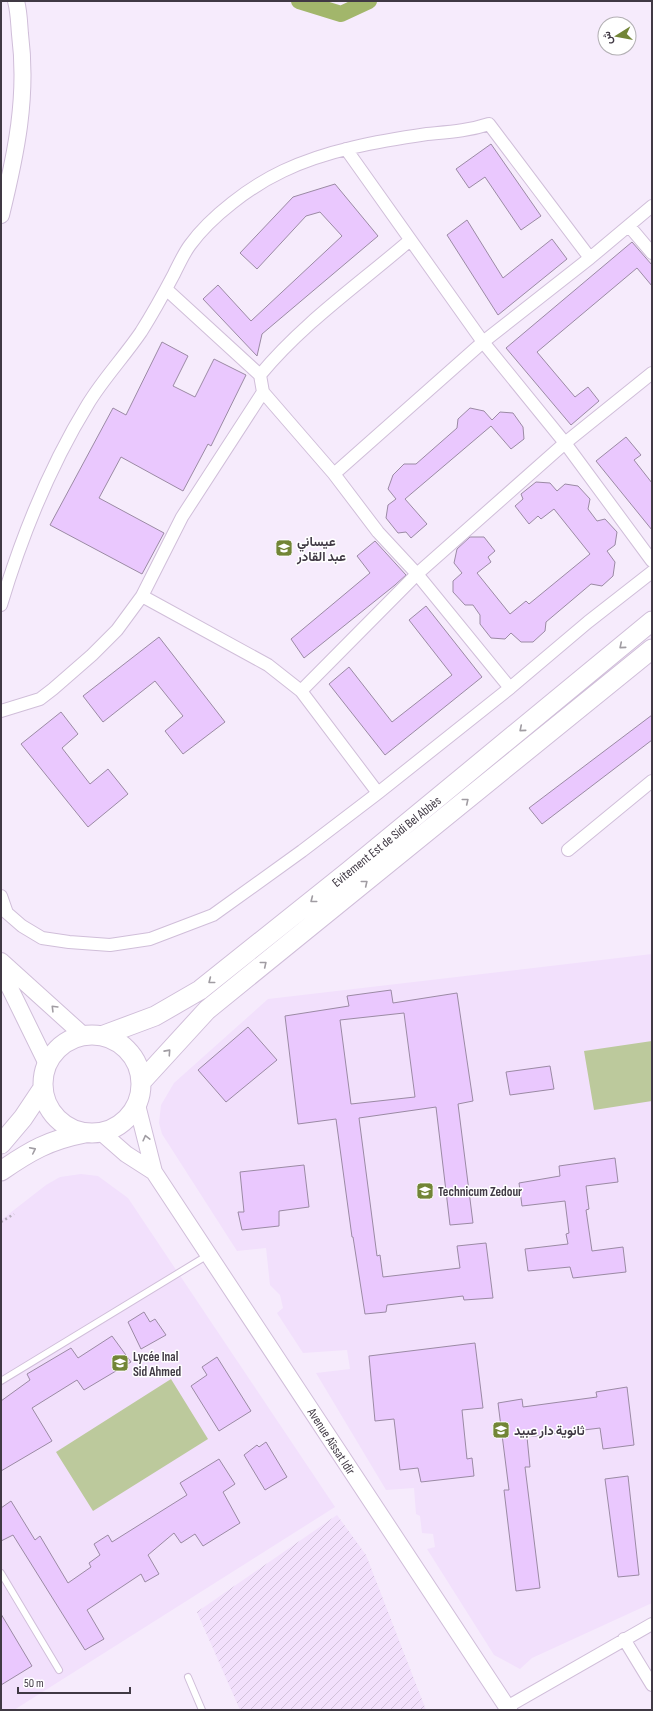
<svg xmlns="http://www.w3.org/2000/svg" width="653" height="1711" viewBox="0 0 653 1711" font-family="'Sofia Sans Condensed',Vazirmatn,sans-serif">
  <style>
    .built { fill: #f2e0fc }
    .industrial { fill: url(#industrial-furrows) }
    .pitch { fill: #bcc99c }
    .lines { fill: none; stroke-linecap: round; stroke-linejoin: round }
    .canal { stroke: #a2b66b; stroke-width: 16 }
    .building { fill: #eac8fe; stroke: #9b8aa4; fill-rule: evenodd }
    .service-casing { stroke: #d0bed9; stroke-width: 8 }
    .minor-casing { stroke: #d0bed9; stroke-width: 14 }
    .secondary-casing { stroke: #d0bed9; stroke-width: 18 }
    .trunk-casing { stroke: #d0bed9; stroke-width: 21 }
    .path { stroke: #b6adbb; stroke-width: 2.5; stroke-dasharray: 2 3; stroke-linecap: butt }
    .service { stroke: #fff; stroke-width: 6 }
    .minor { stroke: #fff; stroke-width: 12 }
    .secondary { stroke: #fff; stroke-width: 16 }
    .trunk { stroke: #fff; stroke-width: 19 }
    .oneway { stroke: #a09ca2 }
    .labels { text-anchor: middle; stroke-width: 3; stroke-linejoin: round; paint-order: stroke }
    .poi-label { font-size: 13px; font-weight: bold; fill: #403944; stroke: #fff; text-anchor: start }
    .street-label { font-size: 13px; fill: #403944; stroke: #fff }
  </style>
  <defs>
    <pattern id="industrial-furrows" width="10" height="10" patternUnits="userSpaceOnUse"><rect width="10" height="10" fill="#f2e0fc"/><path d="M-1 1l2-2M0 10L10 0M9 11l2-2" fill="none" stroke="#d1c1d9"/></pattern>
  </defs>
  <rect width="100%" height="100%" fill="#f6ebfc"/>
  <!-- built -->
  <path class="built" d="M652,954V1603L532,1658L520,1669L494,1655L427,1549L435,1547L433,1534L422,1533L420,1516L416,1514L414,1488L386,1490L316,1373L350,1369L347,1350L303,1353L277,1313L283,1308L280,1295L270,1285L266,1248L237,1251L162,1134L159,1123L161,1105L174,1083L268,999Z
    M81,1174L98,1176L128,1198L335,1507L14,1710H1V1220L46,1185L60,1177Z"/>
  <!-- industrial -->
  <path class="industrial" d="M337,1515L366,1555L426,1710H240L197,1612Z"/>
  <!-- pitch -->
  <path class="pitch" d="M652,1041V1101L594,1110L584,1051Z
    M171,1379L208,1439L93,1511L56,1452Z"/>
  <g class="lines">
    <!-- canal -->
    <path class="canal" d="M299,1L341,14L369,1"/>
  </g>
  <!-- building -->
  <path class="building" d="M491,144L541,216L521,230L485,177L469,188L456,169Z
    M335,184L378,236L262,334L257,356L203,299L218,285L251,321L342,236L320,212L306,216L257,269L240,253L293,197Z
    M467,220L503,278L552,239L567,259L498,315L447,235Z
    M632,242L652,265V286L637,268L537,352L575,397L588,387L599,401L571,425L506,348Z
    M162,342L188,356L173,386L195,397L214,359L246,375L211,446L208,444L183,491L121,457L99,498L164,533L142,574L50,525L113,408L126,415Z
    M470,408L484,411L492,420L500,412L513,413L523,427L524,439L511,449L491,426L405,499L427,524L411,538L406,532L398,533L386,518L388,505L396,499L388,489L393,475L404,464H416L457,428L458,419Z
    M626,437L641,455L634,460L652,483V530L596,461Z
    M536,482L550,483L557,491L565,484L578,486L590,499L588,509L597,521L605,519L617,532L615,545L607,551L615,562L613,576L602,586L591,584L546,622L545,631L533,642H521L511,633L505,639L491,638L480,624V615L473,605H465L453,592V581L462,573L454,563L457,549L470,537H484L495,551L488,557L491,562L477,573L510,614L526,601L529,604L590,554L554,509L541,519L538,516L529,524L515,506L523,499L521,494Z
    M375,541L406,575L395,585L304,658L291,639L370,573L357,556Z
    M426,606L482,677L385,755L329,684L349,667L392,722L452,675L409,620Z
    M159,637L225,722L183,754L165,731L183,716L155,681L103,722L83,696Z
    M61,712L78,734L62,748L90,784L108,769L128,794L88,827L21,744Z
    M652,715V740L542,824L529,808Z
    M391,990L393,1003L457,993L473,1101L458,1104L473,1223L450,1225L436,1107L359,1118L377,1256L380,1255L383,1277L460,1268L457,1246L486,1243L493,1298L464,1300L463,1296L387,1305L386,1312L365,1314L353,1237H352L336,1119L298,1124L285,1016L349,1006L347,996ZM404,1013L415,1097L351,1104L340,1020Z
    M248,1027L277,1060L226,1102L198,1070Z
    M550,1066L554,1089L510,1095L506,1072Z
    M615,1158L618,1182L586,1186L589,1209L586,1210L592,1251L623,1247L626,1272L573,1278L570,1267L528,1271L525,1249L568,1244L566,1234L569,1233L565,1201L522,1206L519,1183L560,1176L559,1166Z
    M304,1165L309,1207L279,1211V1226L242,1230L238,1212H244L240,1172Z
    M144,1312L150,1322L155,1319L166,1335L141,1349L128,1322Z
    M112,1336L131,1362L84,1390L77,1380L32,1408L52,1441L1,1471V1401L30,1380L27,1374L71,1348L78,1358Z
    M475,1343L483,1408L462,1410L467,1459L472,1458L474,1476L421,1482L418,1468L400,1470L394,1419L375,1421L369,1356Z
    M217,1357L251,1411L219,1431L191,1386L207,1375L202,1367Z
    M627,1387L634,1445L603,1449L600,1428L527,1437L530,1467H525L540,1588L516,1591L504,1490H509L498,1403L522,1399L523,1407L597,1397L596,1392Z
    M266,1442L287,1477L265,1490L244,1455L257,1445L259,1447Z
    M219,1459L235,1484L223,1492L240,1523L203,1546L195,1534L181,1543L174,1533L148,1555L159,1574L145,1582L141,1574L87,1610L104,1639L85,1650L13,1535L1,1541V1508L11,1501L35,1540L40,1536L68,1583L91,1567L89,1563L100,1555L94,1544L108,1535L112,1542L187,1495L180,1483Z
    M628,1476L639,1575L618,1577L605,1479Z
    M1,1614L32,1666L1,1685Z"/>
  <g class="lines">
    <!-- service casing -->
    <g class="service-casing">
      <path id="service" d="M1,1381L208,1255
        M1,1573L59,1670
        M188,1677L202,1710"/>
    </g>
    <!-- minor casing -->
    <g class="minor-casing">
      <path id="minor" d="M346,149L483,342L565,443L652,373
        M629,226L652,253
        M166,289L260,375L263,392L334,474L483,342L590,258L652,206
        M260,375C303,323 358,285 409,241
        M334,474L378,532L417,574L510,688
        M142,596L182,517L263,392
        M1,605C22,535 50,466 88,404C103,379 124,357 141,332C153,313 164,293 174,274C179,264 184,253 190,245C211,216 251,186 283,171C327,150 379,141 427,134C448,132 468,131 489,124L590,258
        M301,691L378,793
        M1,711L40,699L53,689L92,655L117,630L142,596L268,665L301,691L417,574L565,443L652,561
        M568,850L652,781
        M1,896L7,913L22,926L42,938L69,942L110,945L150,939L213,915L302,851L378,793L510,688L588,622L652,572
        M624,1639L652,1685
        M507,1707L652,1624"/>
    </g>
    <!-- secondary casing -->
    <g class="secondary-casing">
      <path id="secondary" d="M1,215C16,154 28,97 20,34C19,23 19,12 16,1
        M1,961L83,1035
        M1,970L47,1064
        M137,1105L154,1172
        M102,1133L126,1154L154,1172L509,1710"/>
    </g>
    <!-- trunk casing -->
    <g class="trunk-casing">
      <path id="trunk" d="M43 1084a49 49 0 1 1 98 0a49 49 0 1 1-98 0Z
        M104,1035L155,1016L200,990L349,871L652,621
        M142,1081L207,1010L652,649
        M1,1144L23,1118L43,1088
        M1,1171C30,1151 49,1140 85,1133"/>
    </g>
    <!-- path -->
    <path class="path" d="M1,1222L14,1214"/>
    <!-- service -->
    <use href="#service" class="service"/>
    <!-- minor -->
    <use href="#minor" class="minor"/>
    <!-- secondary -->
    <use href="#secondary" class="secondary"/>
    <!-- trunk -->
    <use href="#trunk" class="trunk"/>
  </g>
  <!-- one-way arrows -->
  <defs><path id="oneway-chevron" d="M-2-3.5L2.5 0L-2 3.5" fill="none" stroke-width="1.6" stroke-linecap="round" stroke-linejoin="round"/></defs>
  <g class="oneway">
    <use href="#oneway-chevron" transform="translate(622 646) rotate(140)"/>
    <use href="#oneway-chevron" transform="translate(522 729) rotate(140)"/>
    <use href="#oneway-chevron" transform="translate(466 801) rotate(-39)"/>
    <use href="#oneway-chevron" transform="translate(365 883) rotate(-39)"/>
    <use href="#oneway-chevron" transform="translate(313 900) rotate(142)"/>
    <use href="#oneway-chevron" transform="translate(264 964) rotate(-39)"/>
    <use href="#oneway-chevron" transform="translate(211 981) rotate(142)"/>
    <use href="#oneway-chevron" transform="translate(54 1008) rotate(-135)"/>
    <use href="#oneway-chevron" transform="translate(168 1052) rotate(-48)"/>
    <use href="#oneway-chevron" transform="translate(146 1138) rotate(-104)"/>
    <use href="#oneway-chevron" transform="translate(33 1150) rotate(-26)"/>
  </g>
  <!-- icons -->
  <defs>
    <g id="school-square" transform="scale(0.9)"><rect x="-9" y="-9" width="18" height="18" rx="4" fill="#728536" stroke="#fff"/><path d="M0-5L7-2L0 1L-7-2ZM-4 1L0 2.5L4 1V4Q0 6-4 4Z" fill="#fff"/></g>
  </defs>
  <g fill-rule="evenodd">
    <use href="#school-square" x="284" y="548"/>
    <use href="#school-square" x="425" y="1191"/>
    <use href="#school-square" x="120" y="1363"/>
    <use href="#school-square" x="501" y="1430"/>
  </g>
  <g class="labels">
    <!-- poi labels -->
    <g class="poi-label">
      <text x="297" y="546">عيساني<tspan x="297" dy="15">عبد القادر</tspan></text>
      <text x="438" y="1196">Technicum Zedour</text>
      <text x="133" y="1361">Lycée Inal<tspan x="133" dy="15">Sid Ahmed</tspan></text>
      <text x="514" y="1435">ثانوية دار عبيد</text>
    </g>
    <!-- street labels -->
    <g class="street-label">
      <text transform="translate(386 841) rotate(-39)" y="5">Evitement Est de Sidi Bel Abbès</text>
      <text transform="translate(332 1441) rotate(57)" y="5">Avenue Aïssat Idir</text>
    </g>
  </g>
  <!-- border -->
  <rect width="653" height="1711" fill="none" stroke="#403944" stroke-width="4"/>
  <!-- north arrow -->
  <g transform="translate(617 36) rotate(259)"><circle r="19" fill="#ffffff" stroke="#b3b0b4"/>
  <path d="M0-3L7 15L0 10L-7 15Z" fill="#728536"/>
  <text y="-6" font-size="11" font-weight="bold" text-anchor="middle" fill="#403944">ش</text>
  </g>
  <!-- scale -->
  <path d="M18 1687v6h112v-6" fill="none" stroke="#403944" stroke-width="2"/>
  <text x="24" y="1687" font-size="12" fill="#403944" stroke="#ffffff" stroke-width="3" paint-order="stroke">50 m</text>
</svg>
